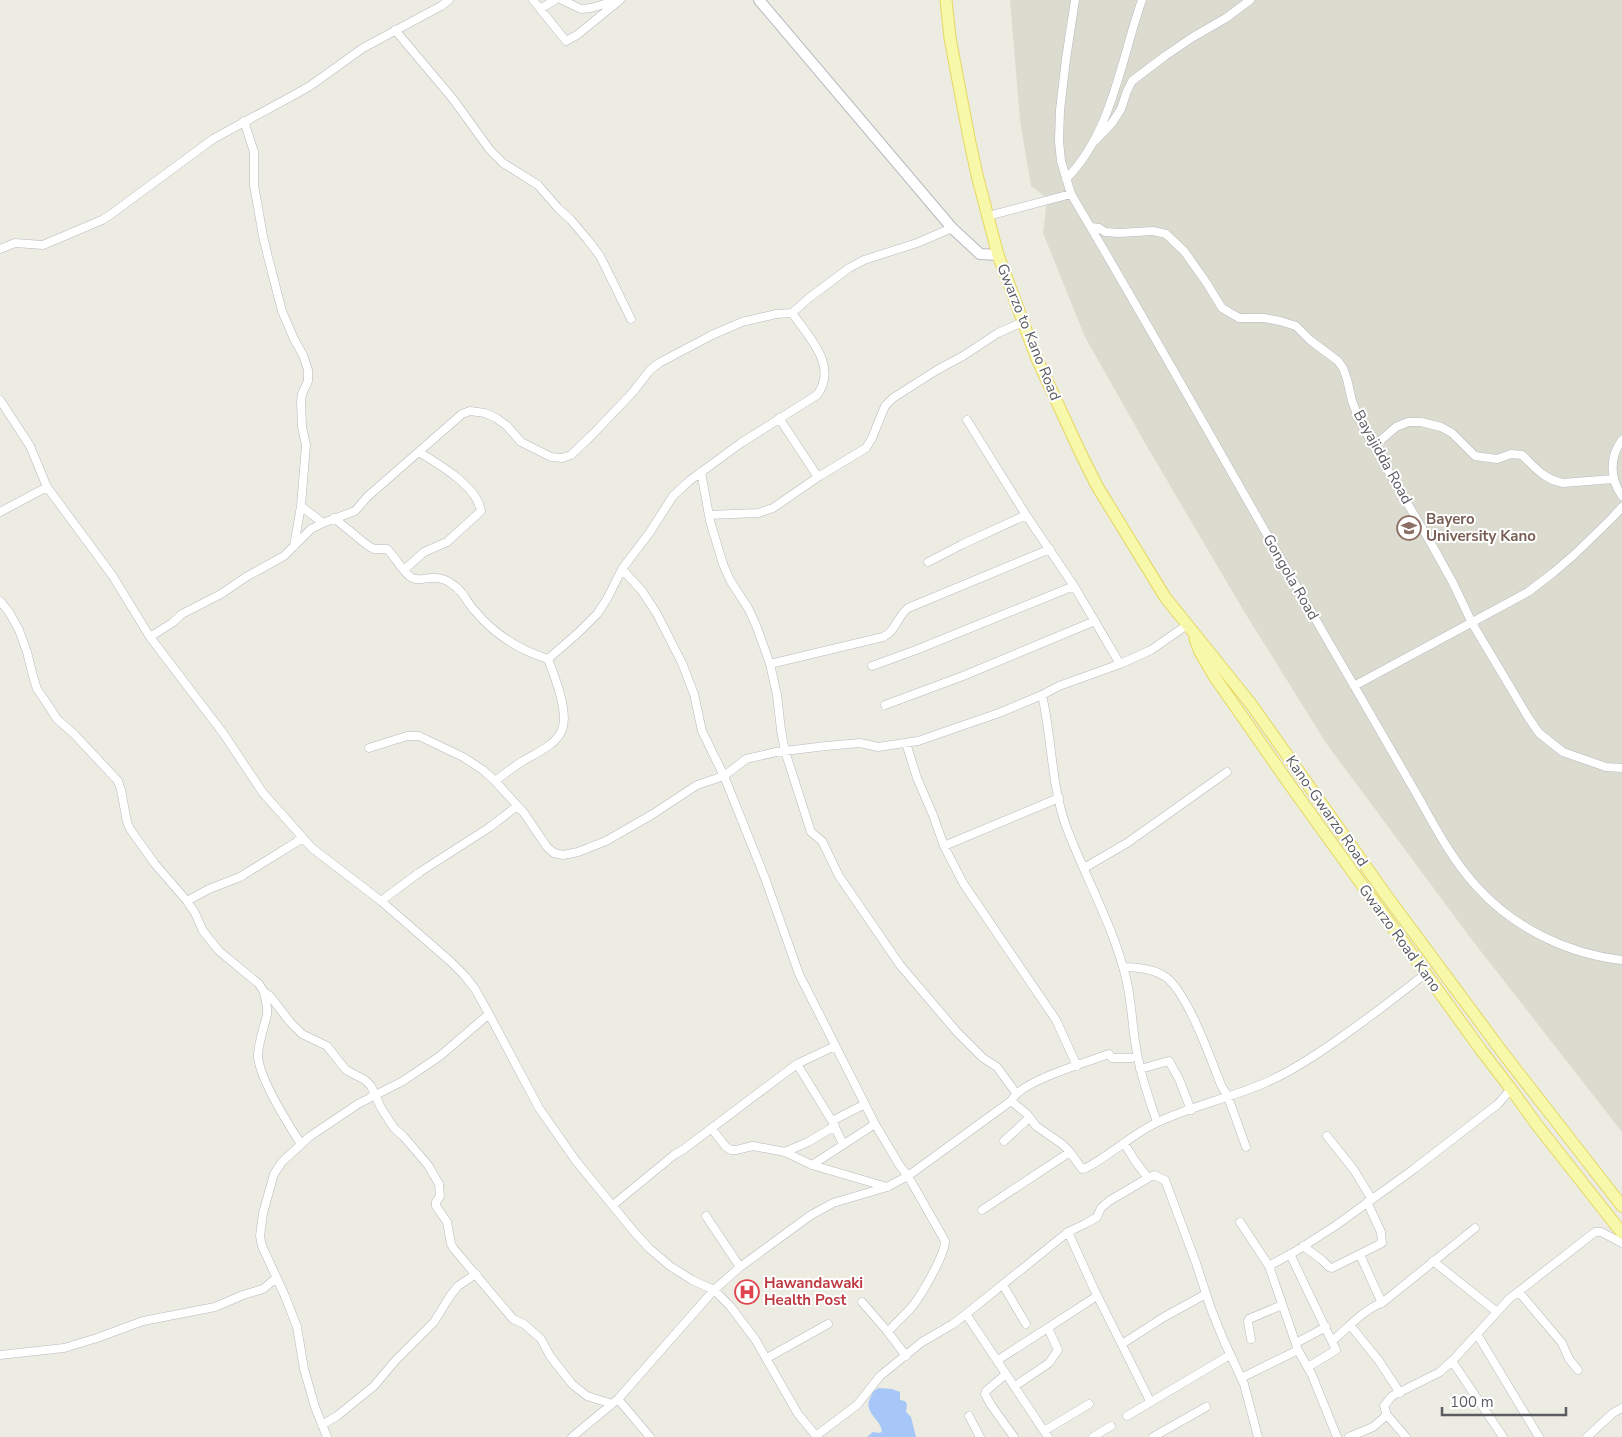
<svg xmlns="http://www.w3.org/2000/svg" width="1622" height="1437" viewBox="0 0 1622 1437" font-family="'Nunito Sans',sans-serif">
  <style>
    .education { fill: #dcdbd0 }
    .water { fill: #a6c7f8 }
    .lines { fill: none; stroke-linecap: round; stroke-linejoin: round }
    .street-casing { stroke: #b7b9be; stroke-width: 9 }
    .secondary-casing { stroke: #b8b9bf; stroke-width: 12 }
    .primary-casing { stroke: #e6d761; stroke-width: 13 }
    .street { stroke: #fff; stroke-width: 8 }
    .secondary { stroke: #fff; stroke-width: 10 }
    .primary { stroke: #f8f8ab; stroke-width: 11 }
    .labels { text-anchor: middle; stroke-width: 4; stroke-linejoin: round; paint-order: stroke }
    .street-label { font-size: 15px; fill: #5a5c62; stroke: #fff }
    .education-label { font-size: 15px; font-weight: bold; fill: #785e54; stroke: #fff; text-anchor: start }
    .health-label { font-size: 15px; font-weight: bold; fill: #be3a42; stroke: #fff; text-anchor: start }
  </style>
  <rect width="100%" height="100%" fill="#ecece2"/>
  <!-- education -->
  <path class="education" d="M1010,0H1622V1132L1472,940L1326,743L1245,613L1145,443L1085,337L1043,233L1046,207L1044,196L1031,186L1020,121Z"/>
  <!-- water -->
  <path class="water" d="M879,1388L892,1389L900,1392V1400L905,1401L907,1404L906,1412L911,1417L916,1437H867L873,1432L880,1433L882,1431C880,1418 862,1412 871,1396C873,1392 874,1390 879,1388Z"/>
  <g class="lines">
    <!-- street casing -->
    <g class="street-casing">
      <path id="street" d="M533,0L566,41L577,35L620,0
        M562,0L581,9L591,8L615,1
        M540,9L555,0
        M395,30L453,99L490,150L503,163L538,185L558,208L571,220L587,239L600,256L631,319
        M244,121L254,152V185L263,236L268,257L282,311L294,339L303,355L308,370V381L302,394L301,401L302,427L306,445L301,506L294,546
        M1096,140L1112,123L1121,109L1127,91L1132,81L1165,56L1193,37L1226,18L1250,0
        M1066,179C1112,133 1121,59 1142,0
        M1071,194L1061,161L1059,141L1060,110L1066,59L1075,0
        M988,216L1071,194C1167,356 1258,521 1353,684C1374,720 1395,757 1416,793C1434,825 1452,860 1477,887C1514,928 1568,954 1622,960
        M1091,227L1099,228L1105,232L1119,233L1153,231L1166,234L1184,251L1206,282L1222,308L1239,318H1264L1280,321L1296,326L1310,340L1338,361L1343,368L1347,379L1352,401L1359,419L1370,440L1432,545L1453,583L1472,623L1528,717L1539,733L1563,752L1606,767L1622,768
        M0,249L15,243L43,245L102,220L110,215L213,139L294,95L310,86L363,48L441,6L449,0
        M0,400L30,446L47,487L112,575L150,637L223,733L263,793L312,848L381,901L450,961L465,976L475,989L489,1014L539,1108L576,1161L635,1233L650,1249L670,1266L692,1280L714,1290L730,1306L755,1339L798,1414L817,1437
        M779,418L818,477
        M967,420L1026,515L1074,586L1120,664
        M1622,440C1609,457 1610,479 1622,496
        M1374,446L1396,427L1408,422H1421L1441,427L1452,433L1475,456L1497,459L1511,454L1522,455C1536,468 1543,479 1563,483L1613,479
        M701,472L710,521L723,564L730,580L748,608L756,625L770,664L777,695L781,730L785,751L811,832L822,841L839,876L900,965L957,1032L983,1058L997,1067L1016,1093
        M301,506L323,523
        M0,512L47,487
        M709,515L758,513L773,508L818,477L866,448L872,438L885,406L893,398L937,370L963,356L998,333L1023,322
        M334,518L367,545L374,549H387C396,557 401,571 412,578C418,581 425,578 431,578C440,577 449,581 456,587C464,593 468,604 475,611C495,635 519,650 548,659
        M928,562L963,544L1026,515
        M622,569L642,591L657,614L682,663L694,694L702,731L724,776L765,878L799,974L875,1124L900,1166L908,1176L945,1241C945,1255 920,1298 910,1309C903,1317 895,1323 888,1332L906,1356
        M404,570L424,552L447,542L481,511C477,486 440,465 419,452
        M0,601L9,612L19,630L27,652L33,676L37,689L46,702L57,719L74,734L118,781L121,790L127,822L130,829L155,864L187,901L195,913L203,931L219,951L259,984L264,992L270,996L290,1022L302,1034L327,1046L346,1070L365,1080L371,1086L381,1108L394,1128L404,1137L428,1165L439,1184L440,1196L436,1202V1206L447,1222L451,1244L454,1249L513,1319L524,1324L541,1339L550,1356L572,1384L587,1396L612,1404
        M150,637L172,623L182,614L221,594L246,577L284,556L311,529L323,523L355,511L367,497L462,414L470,411L485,413L496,418L507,426L521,442L551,457L562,458L571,455L594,433L633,392L650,370L659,363L712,335L742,322L776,314L792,313L809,298L849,268L864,260L917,243L952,228
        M548,659L578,633L597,614L607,599L622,569L650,532L673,496L689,481L741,443L817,395C839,366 808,336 792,313
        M770,664L883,637C896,631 897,617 908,608L1050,549
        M872,666L916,650L1074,586
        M1354,686L1528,592L1554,572L1575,554L1612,518L1622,507
        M1042,695C1052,738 1051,784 1066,826C1085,877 1113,925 1126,978C1132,1002 1132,1028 1137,1053C1141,1077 1149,1099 1157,1122
        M885,705L963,676L1095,621
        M906,743L917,778L933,815L944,846L963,883L1056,1020L1077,1066
        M369,748L407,736H419L463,757L483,770L495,781L524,813L547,847L554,853L563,855L578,852L606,841L653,814L697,785L724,776L746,759L776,752L826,746L860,743L878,747L918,741L999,713L1042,695L1059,686L1120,664L1151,650L1187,625
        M495,781C504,774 513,767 523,761C536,753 556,745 562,730C569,713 555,677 548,659
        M944,846L1059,798
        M1084,868L1127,843L1227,772
        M187,901L209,889L240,877L303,838
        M381,901L420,872L490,827L517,806
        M1123,967C1138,967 1155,969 1167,978C1188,995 1211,1059 1221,1085L1228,1097L1246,1147
        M264,992C265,999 268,1007 267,1015C264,1028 258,1042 258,1057C260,1080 288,1124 301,1144
        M797,1064L832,1121L843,1144
        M1140,1069L1169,1061L1179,1079L1191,1110
        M1013,1098C1025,1080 1087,1062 1109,1054L1112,1058H1131
        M832,1121L865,1104
        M712,1129L726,1147L731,1150H736L753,1146L785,1152L812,1165L887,1187
        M1327,1136L1354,1170L1371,1198
        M1004,1141L1029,1118
        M1124,1143L1135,1161L1148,1178L1154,1175L1165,1180L1196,1263L1211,1309L1224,1341L1244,1384L1258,1437
        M785,1152L808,1142L835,1126
        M812,1165L875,1124
        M613,1205L674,1155L684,1149L797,1064L835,1046
        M982,1210L1070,1152
        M706,1216L740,1267
        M1240,1222L1269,1266L1298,1350L1312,1375L1337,1437
        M1068,1232L1094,1289L1150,1401
        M1303,1246L1322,1260L1329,1267L1332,1268L1382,1243L1381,1232L1367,1202
        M1290,1254L1336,1350L1308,1367
        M1360,1255L1382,1303
        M1433,1261L1497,1312
        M1269,1266L1296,1251L1335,1226L1414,1169L1498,1104L1511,1089
        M1003,1285L1026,1324
        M1519,1292L1562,1343L1569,1359L1578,1370
        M862,1302L888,1332
        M966,1314L1048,1437
        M1350,1325L1379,1361L1400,1393
        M1477,1334L1539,1437
        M1251,1339L1248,1322L1249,1319L1282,1305
        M1332,1341C1347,1329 1364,1309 1382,1303L1475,1228
        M1296,1343L1326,1327
        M1122,1344L1164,1317L1206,1294
        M0,1355L64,1348L97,1338L143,1321L215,1307L243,1295L263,1289L275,1279
        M767,1358L828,1324
        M998,1360L1097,1296
        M1452,1361L1503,1437
        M1006,1374L986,1391L985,1394L991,1405L1014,1437
        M1241,1378L1298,1350
        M1015,1386L1049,1363L1058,1350L1048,1328
        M618,1399L650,1437
        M1387,1415L1384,1406L1392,1396L1440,1372L1455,1358L1509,1299L1595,1232H1601L1622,1243
        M969,1416L980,1437
        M1127,1416L1230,1355
        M322,1425L337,1416L374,1386L395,1361L434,1322L450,1296L458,1286L476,1274
        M1044,1431L1089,1404
        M816,1436L857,1405L880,1376L922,1342L953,1324L966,1314L1068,1232L1087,1223L1097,1217L1101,1208L1109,1201L1148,1178
        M327,1437L315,1407L304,1369L297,1327L285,1296L262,1246L260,1236L263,1213L274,1174L282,1162L309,1137L358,1104L403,1081L440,1056L489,1014
        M572,1437L618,1399L714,1290L740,1267L811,1215L824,1208L833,1203L887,1187L908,1176L1011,1101L1027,1114L1036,1126L1062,1144L1070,1152L1082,1169L1086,1168C1111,1155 1131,1135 1156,1123C1191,1106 1231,1098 1267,1082C1296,1069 1321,1052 1347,1033C1374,1014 1400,994 1426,973
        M1093,1437L1111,1426
        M1153,1437L1206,1407
        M1349,1437L1373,1427L1387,1415L1406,1437
        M1587,1437L1613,1413L1622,1408"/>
    </g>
    <!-- secondary casing -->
    <g class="secondary-casing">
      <path id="secondary" d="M759,0L952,228L980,254L998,255"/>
    </g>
    <!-- primary casing -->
    <g class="primary-casing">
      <path id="primary" d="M946,0L950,38L969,138L977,175L998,255L1037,359L1081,454L1097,486L1165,597L1251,704L1386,895L1503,1053L1622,1206
        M1195,639L1200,652L1214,676L1290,785L1481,1050L1511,1089L1537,1125L1622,1233"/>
    </g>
    <!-- street -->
    <use href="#street" class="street"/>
    <!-- secondary -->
    <use href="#secondary" class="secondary"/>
    <!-- primary -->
    <use href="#primary" class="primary"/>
  </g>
  <!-- icons -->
  <defs>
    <g id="university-ring" transform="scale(1.25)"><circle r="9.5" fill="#fff" stroke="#8d6e63" stroke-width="1.5"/><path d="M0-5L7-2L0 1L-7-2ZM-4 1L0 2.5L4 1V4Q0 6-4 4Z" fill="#8d6e63"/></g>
    <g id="hospital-ring" transform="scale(1.25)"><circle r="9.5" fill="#fff" stroke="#e0444e" stroke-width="1.5"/><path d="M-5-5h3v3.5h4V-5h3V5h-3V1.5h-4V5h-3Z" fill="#e0444e"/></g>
  </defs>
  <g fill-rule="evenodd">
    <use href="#university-ring" x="1409" y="528"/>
    <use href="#hospital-ring" x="747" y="1292"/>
  </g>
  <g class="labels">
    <!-- street labels -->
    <g class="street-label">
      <text transform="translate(1029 332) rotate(68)" y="5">Gwarzo to Kano Road</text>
      <text transform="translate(1383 457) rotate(61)" y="5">Bayajidda Road</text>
      <text transform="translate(1291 577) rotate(60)" y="5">Gongola Road</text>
      <text transform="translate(1327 811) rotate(55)" y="5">Kano-Gwarzo Road</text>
      <text transform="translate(1400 938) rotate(54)" y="5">Gwarzo Road Kano</text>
    </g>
    <!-- education labels -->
    <g class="education-label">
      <text x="1426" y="524">Bayero<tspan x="1426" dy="17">University Kano</tspan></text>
    </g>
    <!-- health labels -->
    <g class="health-label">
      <text x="764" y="1288">Hawandawaki<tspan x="764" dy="17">Health Post</tspan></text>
    </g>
  </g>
  <!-- scale -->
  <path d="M1442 1407v8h124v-8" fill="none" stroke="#5a5c62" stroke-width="2.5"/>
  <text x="1450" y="1407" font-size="15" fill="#5a5c62" stroke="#ffffff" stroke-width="4" paint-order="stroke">100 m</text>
</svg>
